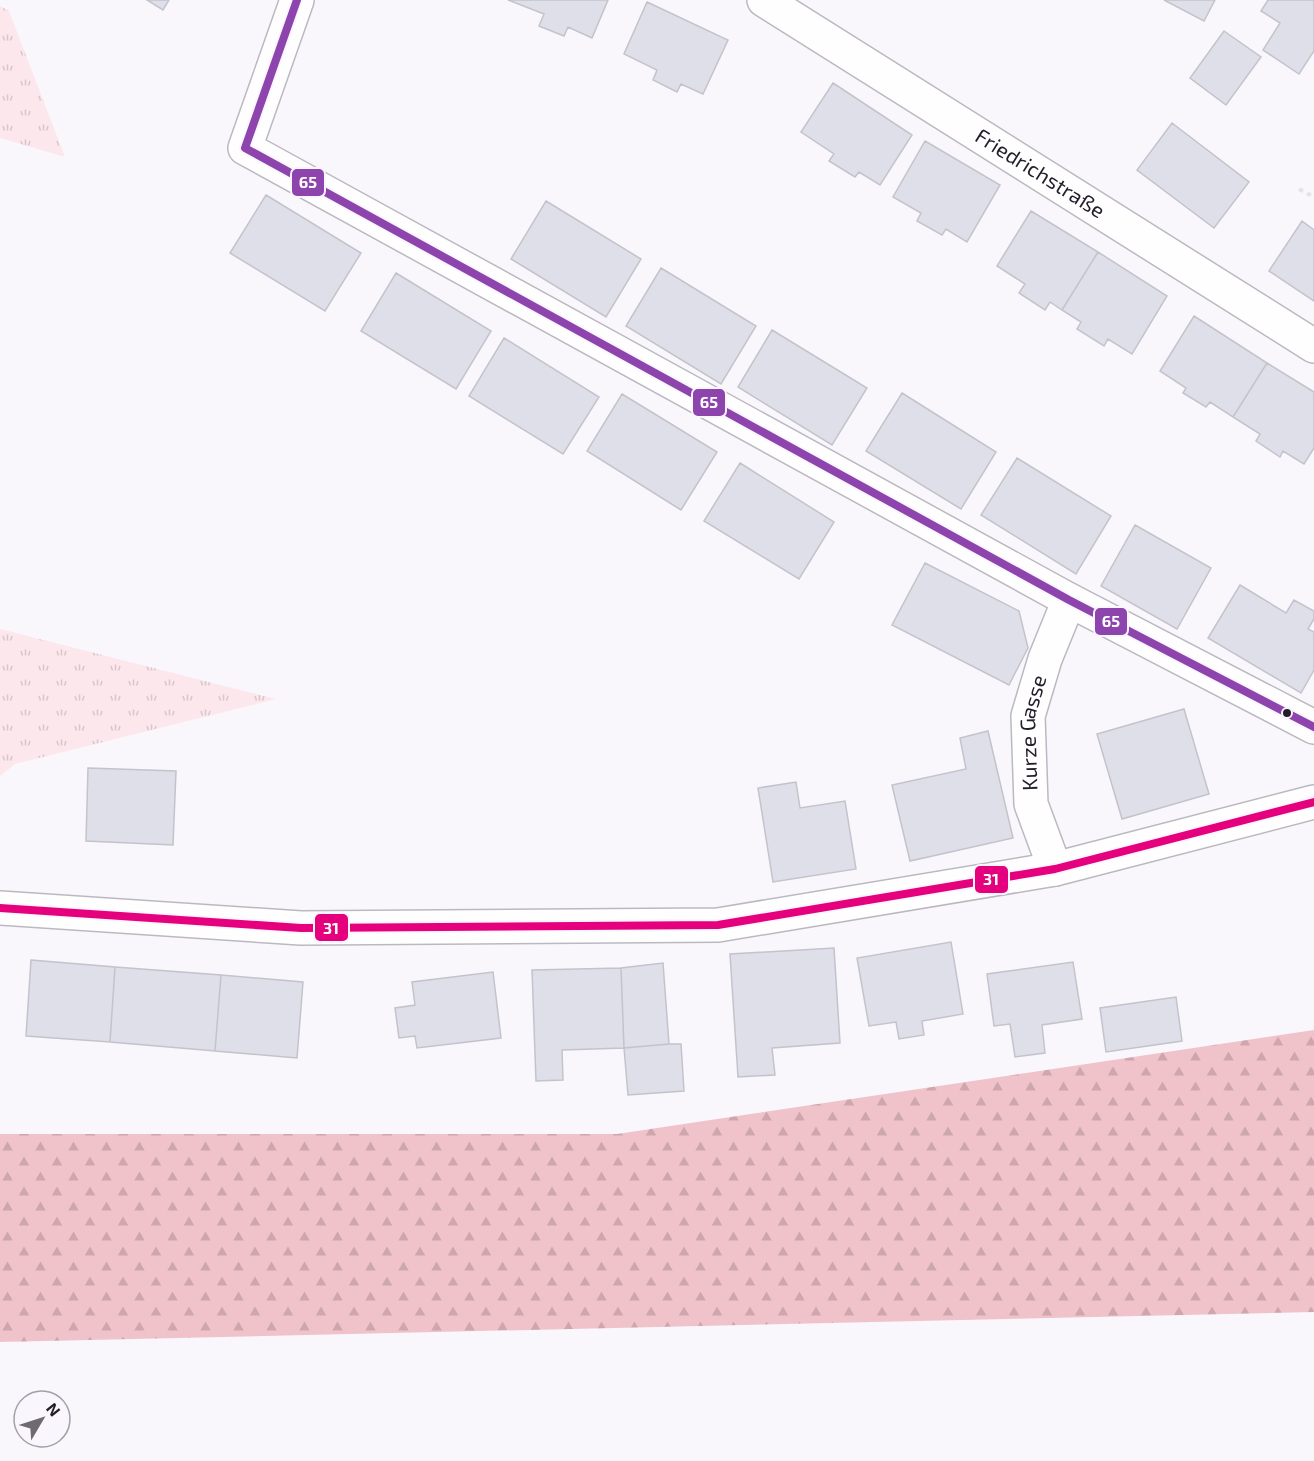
<svg xmlns="http://www.w3.org/2000/svg" width="1314" height="1461" viewBox="0 0 1314 1461" font-family="'Exo 2',sans-serif">
  <style>
    .grass { fill: url(#grass-tufts) }
    .forest { fill: url(#forest-firs) }
    .building { fill: #dedfe8; stroke: #c3c3cc; stroke-width: 1.5 }
    .lines { fill: none; stroke-linecap: round; stroke-linejoin: round }
    .minor-casing { stroke: #bcb8c1; stroke-width: 36 }
    .path { stroke: #e5e3e6; stroke-width: 4; stroke-dasharray: 4.5 4.5; stroke-linecap: butt }
    .minor { stroke: #fefeff; stroke-width: 33 }
    .bus-1-casing { stroke: #f9f6fd; stroke-width: 12 }
    .bus-2-casing { stroke: #f9f6fd; stroke-width: 12 }
    .bus-1 { stroke: #8e44ad; stroke-width: 8 }
    .bus-2 { stroke: #e5007d; stroke-width: 8 }
    .bus-dot { fill: #231d29; stroke: #f9f6fd; stroke-width: 2 }
    .labels { text-anchor: middle; stroke-width: 6; stroke-linejoin: round; paint-order: stroke }
    .street-label { font-size: 21px; fill: #231d29; stroke: #f9f6fd }
    .line-badge { stroke: #f9f6fd; stroke-width: 2 }
    .badge-label { font-size: 16px; text-anchor: middle; font-weight: bold; fill: #fff }
  </style>
  <defs>
    <pattern id="grass-tufts" width="24" height="20" patternUnits="userSpaceOnUse" patternTransform="scale(1.5)"><rect width="24" height="20" fill="#fce8ec"/><path d="M3 7l-1-3M5 7V3M7 7l1-3M15 17l-1-3M17 17v-4M19 17l1-3" fill="none" stroke="#d8c7ca"/></pattern>
    <pattern id="forest-firs" width="22" height="20" patternUnits="userSpaceOnUse" patternTransform="scale(1.5)"><rect width="22" height="20" fill="#f0c3ca"/><path d="M5 1l3.5 6h-7zM16 11l3.5 6h-7z" fill="#cea7ae"/></pattern>
  </defs>
  <rect width="100%" height="100%" fill="#f9f7fc"/>
  <!-- grass -->
  <path class="grass" d="M0,6L9,11L65,157L0,138Z
    M0,629L276,699L15,764L0,776Z"/>
  <!-- forest -->
  <path class="forest" d="M1314,1030V1312L0,1342V1134H617Z"/>
  <!-- building -->
  <path class="building" d="M147,0H169L163,10Z
    M508,0H608L592,38L568,27L564,36L539,26L544,14Z
    M1164,0H1215L1204,21Z
    M1268,0H1314V51L1299,74L1263,50L1280,23L1261,11Z
    M647,2L728,40L703,94L681,84L677,92L653,80L657,70L624,54Z
    M1224,31L1261,57L1226,105L1190,78Z
    M833,83L912,135L880,185L859,172L855,177L829,161L834,154L801,132Z
    M1172,123L1249,182L1214,228L1137,170Z
    M925,141L1000,185L967,242L946,229L942,235L917,221L921,213L893,197Z
    M266,195L361,253L325,311L230,253Z
    M546,201L641,259L606,317L511,259Z
    M1031,211L1098,252L1062,310L1050,302L1045,310L1019,293L1025,284L997,266Z
    M1302,221L1314,230V301L1269,271Z
    M1098,252L1167,296L1132,354L1108,339L1104,346L1077,329L1081,322L1062,310Z
    M661,268L756,326L721,384L626,326Z
    M396,273L491,331L456,389L361,331Z
    M1194,316L1267,363L1233,417L1210,402L1206,407L1183,393L1186,388L1160,371Z
    M772,330L867,388L832,445L738,387Z
    M504,338L599,397L563,454L469,396Z
    M1267,363L1314,392V448L1304,464L1283,451L1280,457L1256,441L1260,434L1233,417Z
    M902,393L996,452L961,509L866,451Z
    M622,394L717,452L681,510L587,451Z
    M1017,458L1111,516L1076,574L981,515Z
    M740,463L834,522L799,579L704,521Z
    M1135,525L1211,568L1177,629L1101,586Z
    M925,563L1019,611L1028,648L1009,685L892,625Z
    M1240,585L1286,613L1294,600L1314,611V619L1308,629L1314,632V670L1301,693L1208,638Z
    M1184,709L1209,794L1122,819L1097,734Z
    M988,731L1013,838L910,861L892,785L966,769L960,738Z
    M88,768L176,771L173,845L86,841Z
    M796,782L800,808L845,801L856,869L773,882L758,788Z
    M951,942L963,1014L922,1021L924,1035L899,1039L896,1022L869,1026L857,958Z
    M834,948L840,1043L772,1048L775,1075L738,1077L730,954Z
    M31,960L115,967L110,1042L26,1036Z
    M1073,962L1082,1019L1042,1025L1045,1053L1015,1057L1010,1024L994,1026L987,974Z
    M663,963L669,1044L624,1048L621,968Z
    M115,967L221,975L215,1051L110,1042Z
    M621,968L624,1048L562,1050L563,1080L536,1081L532,970Z
    M493,972L501,1038L417,1048L415,1036L399,1038L395,1008L415,1005L412,982Z
    M221,975L303,982L297,1058L215,1051Z
    M1176,997L1182,1041L1106,1052L1100,1008Z
    M669,1044H681L684,1091L628,1095L624,1048Z"/>
  <g class="lines">
    <!-- minor casing -->
    <g class="minor-casing">
      <g id="minor">
        <path d="M297,0L245,148L1069,600L1314,727"/>
        <path id="s1" d="M764,0L1314,346"/>
        <path id="s2" d="M1055,869L1031,804L1028,716L1045,659L1069,600"/>
        <path d="M0,908L301,928L718,925L1055,869L1314,802"/>
      </g>
    </g>
    <!-- path -->
    <path class="path" d="M1299,189L1314,197"/>
    <!-- minor -->
    <use href="#minor" class="minor"/>
    <!-- bus-1 casing -->
    <g class="bus-1-casing">
      <path id="bus-1" d="M297,0L245,148L1069,600L1314,727"/>
    </g>
    <!-- bus-2 casing -->
    <g class="bus-2-casing">
      <path id="bus-2" d="M0,908L301,928L718,925L1055,869L1314,802"/>
    </g>
    <!-- bus-1 -->
    <use href="#bus-1" class="bus-1"/>
    <!-- bus-2 -->
    <use href="#bus-2" class="bus-2"/>
  </g>
  <!-- markers -->
  <circle class="bus-dot" cx="1287" cy="713" r="5"/>
  <g class="labels">
    <!-- street labels -->
    <g class="street-label">
      <text dy="7" stroke="none"><textPath href="#s1" startOffset="326">Friedrichstraße</textPath></text>
      <text dy="7" stroke="none"><textPath href="#s2" startOffset="141">Kurze Gasse</textPath></text>
    </g>
  </g>
  <g class="line-badge">
    <rect x="291" y="168" width="34" height="29" rx="6" fill="#8e44ad"/>
    <rect x="692" y="388" width="34" height="29" rx="6" fill="#8e44ad"/>
    <rect x="1094" y="607" width="34" height="29" rx="6" fill="#8e44ad"/>
    <rect x="974" y="865" width="35" height="29" rx="6" fill="#e5007d"/>
    <rect x="314" y="913" width="35" height="29" rx="6" fill="#e5007d"/>
  </g>
  <g class="badge-label">
    <text x="308" y="188">65</text>
    <text x="709" y="408">65</text>
    <text x="1111" y="627">65</text>
    <text x="991" y="885">31</text>
    <text x="331" y="934">31</text>
  </g>
  <!-- north arrow -->
  <g transform="translate(42 1419) rotate(51)"><circle r="28" fill="#f9f6fd" stroke="#a39fa8" stroke-width="1.5"/>
  <path d="M0-4.5L10 22L0 15L-10 22Z" fill="#6e6973"/>
  <text y="-9" font-size="16" font-weight="bold" text-anchor="middle" fill="#231d29">N</text>
  </g>
</svg>
